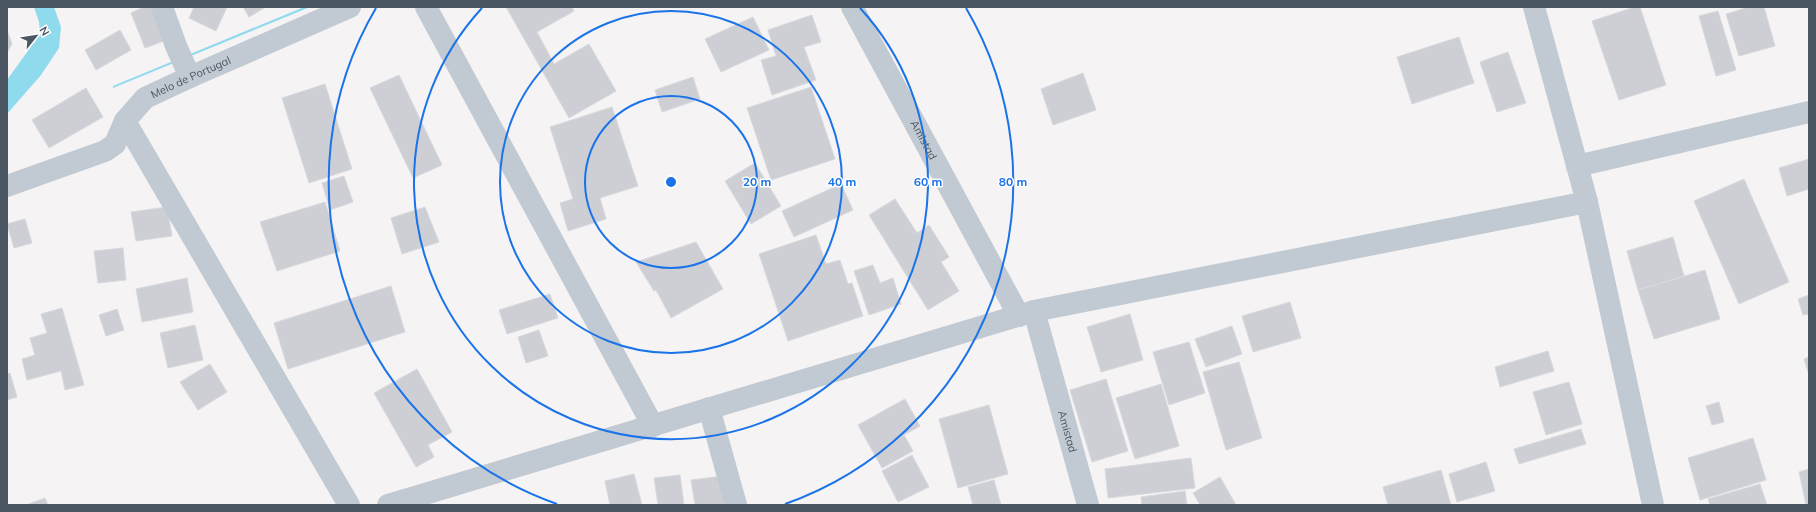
<svg xmlns="http://www.w3.org/2000/svg" width="1816" height="512" viewBox="0 0 1816 512" font-family="Mulish,sans-serif">
  <style>
    .water { fill: #90daee }
    .building { fill: #cdcfd5; stroke: #d7d9de }
    .lines { fill: none; stroke-linecap: round; stroke-linejoin: round }
    .minor { stroke: #c1cad2; stroke-width: 22 }
    .ring { fill: none; stroke: #1a73e8; stroke-width: 2 }
    .labels { text-anchor: middle; stroke-width: 3; stroke-linejoin: round; paint-order: stroke }
    .street-label { font-size: 11px; fill: #4a5661; stroke: #fff }
    .centre { fill: #1a73e8; stroke: #fff; stroke-width: 2 }
    .ring-label { font-size: 12px; text-anchor: middle; font-weight: bold; fill: #1a73e8; stroke: #fff; stroke-width: 3; stroke-linejoin: round; paint-order: stroke }
  </style>
  <rect width="100%" height="100%" fill="#f5f3f3"/>
  <!-- water -->
  <path class="water" d="M34,7H54L61,27L59,48L41,75L7,114V80L40,34L39,22Z
    M304,7H310L113,88V86Z"/>
  <!-- building -->
  <path class="building" d="M144,7H156L169,39L145,48L131,13Z
    M194,7H227L216,31L189,18Z
    M243,7H266L249,17Z
    M506,7H572L574,11L537,32L554,64L589,44L616,91L569,118Z
    M1635,7H1640L1666,85L1619,100L1592,21Z
    M1749,7H1764L1775,46L1739,56L1726,14Z
    M1718,11L1736,70L1716,76L1699,16Z
    M812,15L821,42L804,47L816,80L772,95L761,60L776,56L768,30Z
    M753,17L769,50L721,72L705,39Z
    M7,30L12,44L7,53Z
    M120,30L131,50L96,70L85,50Z
    M1459,37L1474,83L1412,104L1397,57Z
    M1508,52L1526,103L1497,112L1480,62Z
    M1083,73L1096,110L1053,125L1041,89Z
    M399,75L442,165L413,178L370,88Z
    M693,77L700,99L662,112L655,90Z
    M325,84L352,169L309,183L282,98Z
    M811,87L835,159L771,180L747,108Z
    M86,88L103,117L49,148L32,120Z
    M612,107L638,186L600,198L606,219L568,231L560,203L573,199L550,127Z
    M1809,159V189L1787,196L1779,168Z
    M755,163L781,206L751,224L725,181Z
    M344,176L353,202L330,210L322,183Z
    M1744,179L1789,282L1739,304L1694,201Z
    M841,184L853,210L794,237L782,211Z
    M895,199L917,233L929,225L949,257L941,262L959,291L928,310L869,215Z
    M325,202L340,251L277,271L260,222Z
    M167,207L172,236L136,241L131,212Z
    M425,207L439,242L402,254L391,218Z
    M25,219L32,243L14,248L7,224Z
    M816,235L826,264L840,260L848,284L852,283L863,316L788,341L759,254Z
    M1673,237L1684,276L1638,290L1627,251Z
    M696,242L723,289L671,318L656,290L654,291L636,262Z
    M123,248L126,280L98,283L94,251Z
    M873,265L880,283L893,278L901,304L869,315L854,271Z
    M1705,270L1720,319L1654,339L1638,290Z
    M187,278L193,312L142,322L136,289Z
    M391,286L405,332L288,369L274,323Z
    M550,294L558,318L507,334L499,310Z
    M1809,295V314L1803,315L1798,299Z
    M1290,302L1301,338L1253,352L1242,316Z
    M62,308L84,385L65,390L61,371L27,380L22,359L35,355L30,338L47,333L41,314Z
    M117,309L124,330L106,336L99,315Z
    M1130,314L1143,360L1101,372L1087,327Z
    M195,325L203,360L168,368L160,333Z
    M1232,326L1242,354L1206,367L1195,339Z
    M539,330L548,356L526,363L518,337Z
    M1189,342L1205,393L1169,405L1153,352Z
    M1548,351L1554,371L1500,387L1495,367Z
    M1809,357V375L1804,359Z
    M1239,362L1262,438L1226,450L1203,372Z
    M210,364L227,392L198,410L180,382Z
    M417,369L452,432L428,445L434,457L416,467L374,393Z
    M10,373L17,397L7,400V374Z
    M1106,379L1128,451L1092,462L1070,390Z
    M1569,382L1582,424L1546,435L1533,392Z
    M1161,384L1179,446L1135,459L1116,398Z
    M905,399L920,426L904,435L913,451L882,468L858,425Z
    M1719,402L1724,422L1712,425L1706,406Z
    M989,405L1008,474L958,488L939,419Z
    M1581,429L1586,444L1519,464L1514,449Z
    M1753,438L1766,480L1700,500L1688,458Z
    M912,455L929,487L898,502L882,471Z
    M1191,458L1195,488L1108,498L1105,469Z
    M1486,462L1495,491L1457,502L1449,474Z
    M1809,469V505H1806L1799,472Z
    M1441,470L1451,505H1388L1383,487Z
    M634,474L642,505H610L605,481Z
    M680,475L684,505H658L654,478Z
    M723,476L727,505H695L691,480Z
    M1220,477L1236,505H1200L1193,493Z
    M994,480L1001,505H973L968,487Z
    M1760,484L1767,505H1710L1708,499Z
    M1185,491L1187,505H1142L1141,497Z
    M45,498L48,505H26Z"/>
  <g class="lines">
    <!-- minor -->
    <g class="minor">
      <path d="M162,7L176,46L190,77"/>
      <path d="M426,7L653,426"/>
      <path id="s1" d="M852,7L1019,316"/>
      <path d="M1534,7L1587,202L1653,505"/>
      <path d="M125,121L349,505"/>
      <path d="M1577,166L1809,112"/>
      <path id="s2" d="M7,186L105,151L115,144L125,121L145,98L190,77L350,7"/>
      <path id="s3" d="M1034,311L1088,505"/>
      <path d="M709,408L736,505"/>
      <path d="M388,505L1034,311L1587,202"/>
    </g>
  </g>
  <!-- distance rings -->
  <g class="ring">
    <circle cx="671" cy="182" r="86"/>
    <circle cx="671" cy="182" r="171"/>
    <path d="M860 8A257 257 0 1 1 482 8"/>
    <path d="M557 504A342 342 0 0 1 376 8M966 8A342 342 0 0 1 785 504"/>
  </g>
  <g class="labels">
    <!-- street labels -->
    <g class="street-label">
      <text dy="4" stroke="none"><textPath href="#s2" startOffset="222">Melo de Portugal</textPath></text>
      <text dy="4" stroke="none"><textPath href="#s1" startOffset="151">Amistad</textPath></text>
      <text dy="4" stroke="none"><textPath href="#s3" startOffset="125">Amistad</textPath></text>
    </g>
  </g>
  <circle cx="671" cy="182" r="6" class="centre"/>
  <g class="ring-label">
    <text x="757" y="186">20 m</text>
    <text x="842" y="186">40 m</text>
    <text x="928" y="186">60 m</text>
    <text x="1013" y="186">80 m</text>
  </g>
  <!-- border -->
  <rect width="1816" height="512" fill="none" stroke="#4a5661" stroke-width="16"/>
  <!-- north arrow -->
  <g transform="translate(36 36) rotate(60)" stroke="#ffffff" stroke-width="3" paint-order="stroke">
  <path d="M0-3L7 15L0 10L-7 15Z" fill="#4a5661"/>
  <text y="-6" font-size="11" font-weight="bold" text-anchor="middle" fill="#4a5661">N</text>
  </g>
</svg>
